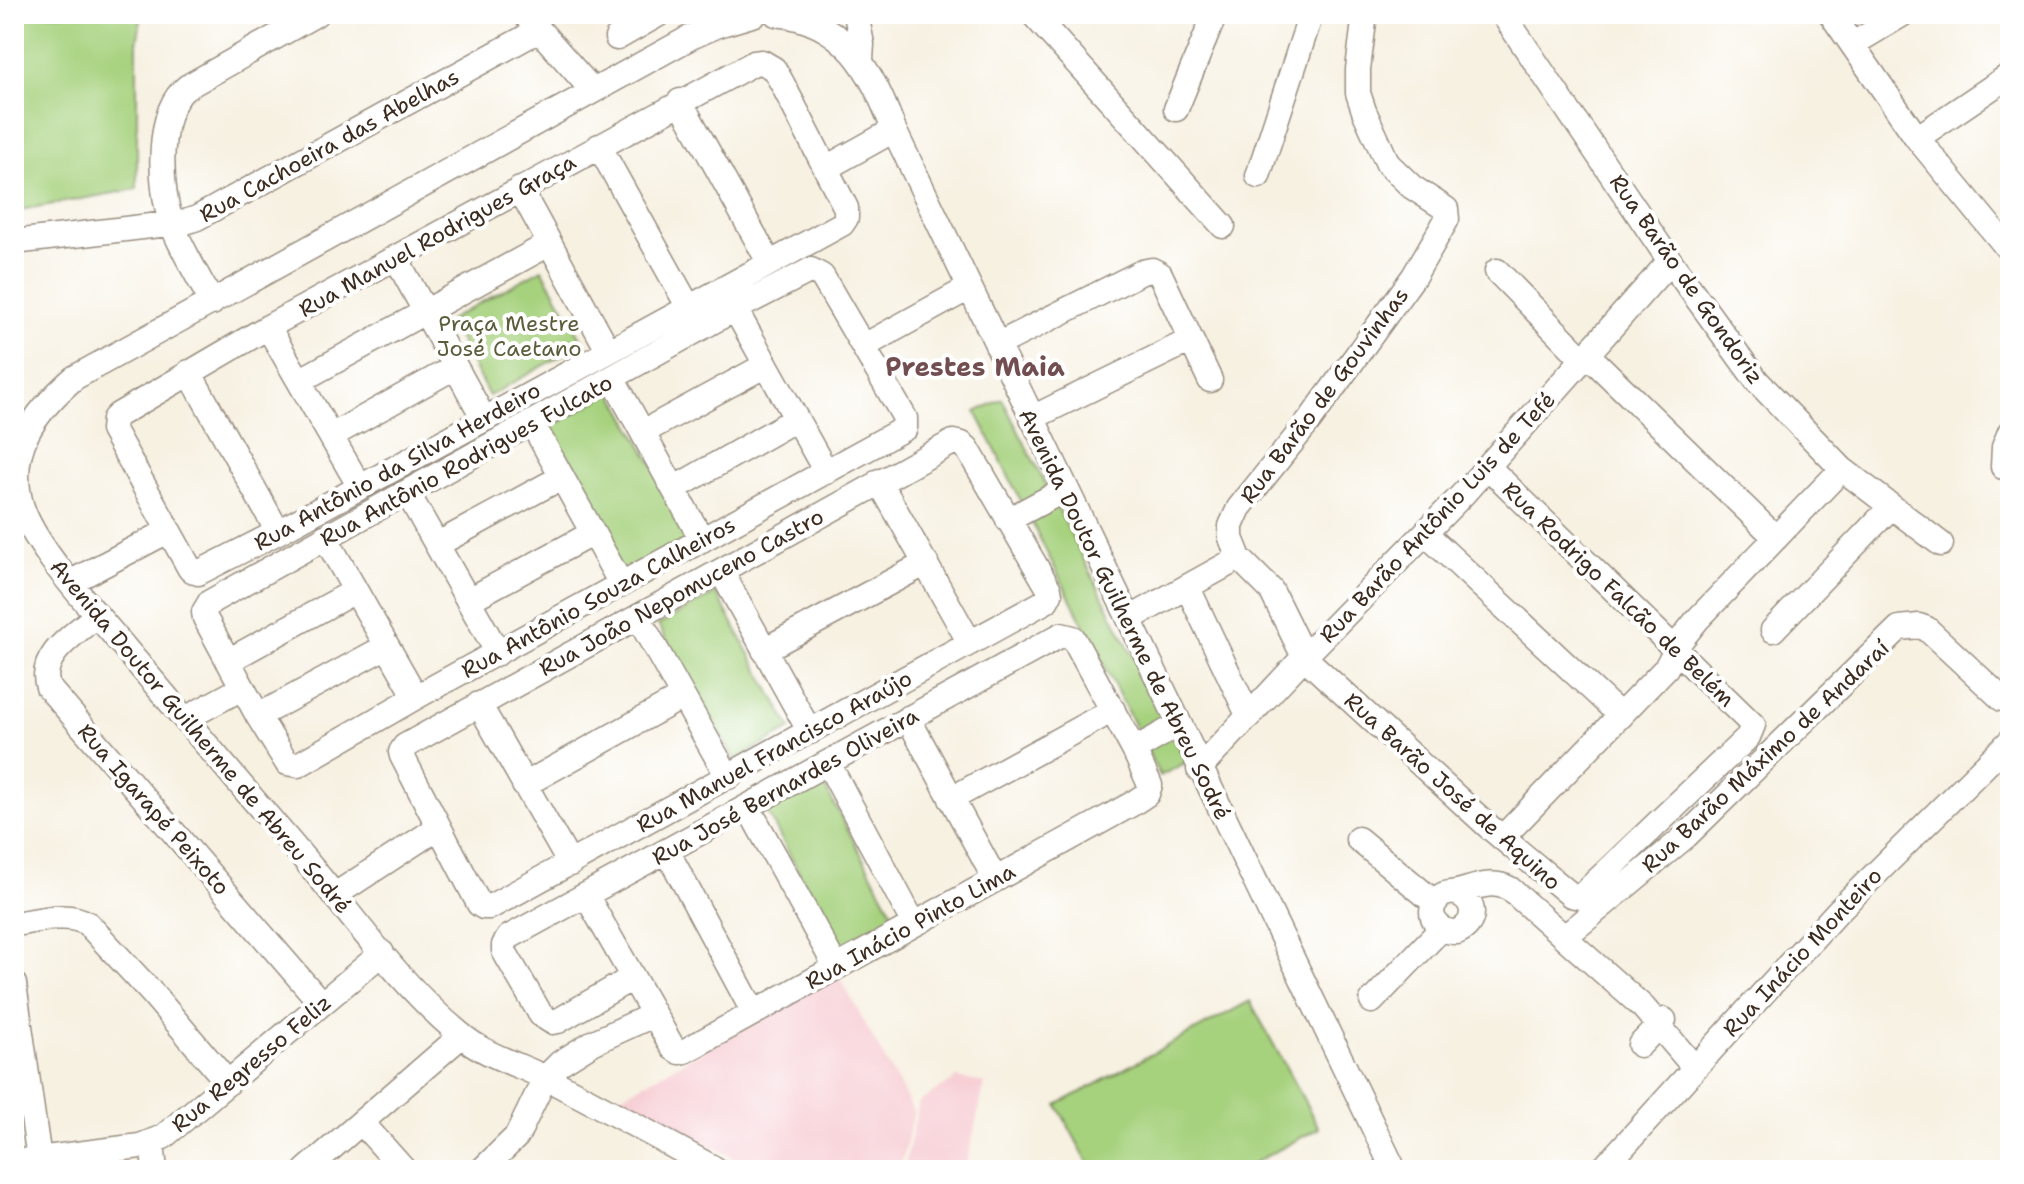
<svg xmlns="http://www.w3.org/2000/svg" width="2024" height="1184" viewBox="0 0 2024 1184" font-family="'Shantell Sans',sans-serif">
  <style>
    .built { fill: #f7cfd5 }
    .green { fill: #a6d17d; stroke: #707e4e; stroke-width: 2 }
    .lines { fill: none; stroke-linecap: round; stroke-linejoin: round }
    .minor-casing { stroke: #998e80; stroke-width: 27 }
    .minor { stroke: #fff; stroke-width: 24 }
    .labels { text-anchor: middle; stroke-width: 8; stroke-linejoin: round; paint-order: stroke }
    .street-label { font-size: 22px; fill: #3b2a1e; stroke: #fff }
    .park-label { font-size: 22px; fill: #5b5c3a; stroke: #fff }
    .quarter-label { font-size: 26px; font-weight: bold; fill: #724e51; stroke: #fff }
  </style>
  <rect width="100%" height="100%" fill="#fff"/>
  <filter id="ink" filterUnits="userSpaceOnUse"><feTurbulence type="fractalNoise" baseFrequency=".0125" numOctaves="2"/><feDisplacementMap in="SourceGraphic" scale="16" xChannelSelector="R" yChannelSelector="G"/><feConvolveMatrix kernelMatrix="1 2 1 2 8 2 1 2 1" color-interpolation-filters="sRGB"/></filter>
  <filter id="wash" filterUnits="userSpaceOnUse"><feTurbulence type="fractalNoise" baseFrequency=".006" numOctaves="4" result="noise"/><feDisplacementMap in="SourceGraphic" scale="32" xChannelSelector="R" yChannelSelector="G"/><feGaussianBlur stdDeviation="1.8" result="paint"/><feColorMatrix in="noise" values="0 0 0 0 0 0 0 0 0 0 0 0 0 0 0 0 0 1.4 0 .05"/><feComposite in="paint" operator="in"/></filter>
  <g filter="url(#wash)">
    <rect width="100%" height="100%" fill="#f7f1e2"/>
    <!-- built -->
    <path class="built" d="M839,976L914,1112L900,1170H756L619,1097Z
      M957,1078L985,1083L965,1170H904L919,1102Z"/>
    <!-- green -->
    <path class="green" d="M14,14H142L137,43V189L14,211Z
      M542,269L584,343L489,396L449,320Z
      M612,392L693,537L624,576L544,431Z
      M1002,399L1187,762L1160,776L976,412Z
      M716,593L791,729L735,760L658,625Z
      M822,782L896,919L840,949L767,812Z
      M1250,1001L1319,1128L1241,1170H1092L1057,1105Z"/>
  </g>
  <g filter="url(#ink)">
    <g class="lines">
      <!-- minor casing -->
      <g class="minor-casing">
        <path id="minor" d="M525,14L593,91
          M776,14C846,21 872,71 894,130L1394,1170
          M856,14L862,44L861,60
          M1033,14L1223,226
          M1365,14L1358,69V93L1364,111L1388,164L1412,187L1446,209L1447,219L1414,276L1310,420L1239,508L1231,526V538L1239,558L1271,590L1304,657L1488,826L1571,895L1580,897L1748,737L1753,725L1488,467
          M1503,14L1670,261L1757,381L1842,469L1941,544
          M1831,14L1917,138L2010,251
          M617,38L659,14
          M1853,44L1903,14
          M762,62L774,69L782,83L846,208V218L842,224L278,532L198,573L190,569L113,430L114,419L118,415L268,327L754,63Z
          M680,101L769,262
          M1176,109L1215,14
          M1917,138L2010,75
          M599,146L688,306
          M826,168L894,130
          M1258,176L1311,14
          M520,189L608,350
          M14,242L185,222L197,218L539,30
          M396,258L484,419
          M811,270L822,276L905,418V428L416,697L298,765L287,763L258,716L205,618L204,612L210,602L735,309Z
          M1497,271L1583,359
          M212,303C199,277 182,251 172,224C159,189 155,111 187,87L316,14
          M735,309L826,472
          M268,327L360,487
          M997,345L1142,272L1152,270L1160,274L1210,380
          M864,346L969,288
          M1587,354L1776,538
          M189,372L278,532
          M613,379L702,540
          M299,381L549,244
          M1032,418L1191,340
          M532,423L621,584
          M643,432L766,365
          M331,436L455,367
          M953,442L962,444L967,448L1049,589L1050,594L1046,601L490,907H483L479,904L402,756L401,752L405,746Z
          M2003,467L2004,447L2010,432
          M879,481L970,643
          M675,488L796,419
          M407,492L498,653
          M1008,520L1066,489
          M1426,534L1621,716
          M325,537L416,697
          M438,544L562,477
          M721,571L810,732
          M71,582L168,531
          M1188,588L1249,717
          M469,600L593,533
          M97,615C76,634 37,655 48,687L321,1003
          M638,617L728,777
          M1129,619L1239,558
          M1773,630L1891,507
          M764,650L926,563
          M228,661L355,591
          M479,704L570,864
          M258,716L387,646
          M908,718L995,879
          M185,719L242,688
          M1134,750L1178,725
          M828,763L914,924
          M1199,769L1304,657L1464,493L1670,261
          M524,785L682,697
          M951,799L1113,710
          M748,807L836,967
          M1502,838L1666,668L1681,640L1697,620L1842,469
          M1358,839L1435,903
          M667,851L754,1013
          M1457,893C1477,901 1477,924 1457,932C1439,933 1423,914 1438,899C1444,891 1453,894 1461,891C1479,886 1493,880 1510,889L1643,1007L1694,1067
          M335,895L439,827
          M586,895L673,1048L680,1052L685,1051L1132,804L1147,794L1150,785L1134,750L1073,638L1061,635C877,735 693,836 509,937L504,945V951L541,1015L552,1022L558,1021L632,978
          M14,924C37,921 68,911 88,924L152,993L228,1083
          M1566,936L1686,836L1899,628L1919,626L1927,629L2002,699
          M14,984L39,1159
          M1372,1001L1441,929
          M1640,1045L1664,1020
          M362,1123L404,1170
          M152,1143L155,1170
          M14,1162L140,1146L163,1137L382,953
          M306,1170L461,1036
          M482,1170L517,1136L545,1078L560,1063L592,1043L653,1015
          M717,1170C660,1139 603,1107 546,1078C517,1064 484,1055 460,1034C401,986 356,920 307,862C244,789 181,715 119,641C90,606 33,546 21,504C6,449 35,412 74,378L691,37L718,25L755,14
          M1602,1170L1837,912L2010,741"/>
      </g>
      <!-- minor -->
      <use href="#minor" class="minor"/>
    </g>
  </g>
  <g class="labels">
    <!-- street labels -->
    <g class="street-label">
      <text transform="translate(329 145) rotate(-29)" y="8">Rua Cachoeira das Abelhas</text>
      <text transform="translate(437 235) rotate(-29)" y="8">Rua Manuel Rodrigues Graça</text>
      <text transform="translate(1687 279) rotate(55)" y="8">Rua Barão de Gondoriz</text>
      <text transform="translate(1324 395) rotate(-53)" y="8">Rua Barão de Gouvinhas</text>
      <text transform="translate(466 460) rotate(-29)" y="8">Rua Antônio Rodrigues Fulcato</text>
      <text transform="translate(397 466) rotate(-29)" y="8">Rua Antônio da Silva Herdeiro</text>
      <text transform="translate(1437 517) rotate(-47)" y="8">Rua Barão Antônio Luis de Tefé</text>
      <text transform="translate(681 592) rotate(-29)" y="8">Rua João Nepomuceno Castro</text>
      <text transform="translate(1619 594) rotate(44)" y="8">Rua Rodrigo Falcão de Belém</text>
      <text transform="translate(598 597) rotate(-29)" y="8">Rua Antônio Souza Calheiros</text>
      <text transform="translate(1125 614) rotate(64)" y="8">Avenida Doutor Guilherme de Abreu Sodré</text>
      <text transform="translate(201 736) rotate(50)" y="8">Avenida Doutor Guilherme de Abreu Sodré</text>
      <text transform="translate(774 751) rotate(-29)" y="8">Rua Manuel Francisco Araújo</text>
      <text transform="translate(1765 756) rotate(-43)" y="8">Rua Barão Máximo de Andaraí</text>
      <text transform="translate(785 786) rotate(-29)" y="8">Rua José Bernardes Oliveira</text>
      <text transform="translate(1453 791) rotate(42)" y="8">Rua Barão José de Aquino</text>
      <text transform="translate(154 809) rotate(49)" y="8">Rua Igarapé Peixoto</text>
      <text transform="translate(910 926) rotate(-29)" y="8">Rua Inácio Pinto Lima</text>
      <text transform="translate(1802 952) rotate(-47)" y="8">Rua Inácio Monteiro</text>
      <text transform="translate(251 1063) rotate(-40)" y="8">Rua Regresso Feliz</text>
    </g>
    <!-- park labels -->
    <g class="park-label">
      <text x="509" y="331">Praça Mestre<tspan x="509" dy="25">José Caetano</tspan></text>
    </g>
    <!-- quarter labels -->
    <g class="quarter-label">
      <text x="975" y="376">Prestes Maia</text>
    </g>
  </g>
  <!-- margin -->
  <rect width="2024" height="1184" fill="none" stroke="#fff" stroke-width="48"/>
</svg>
